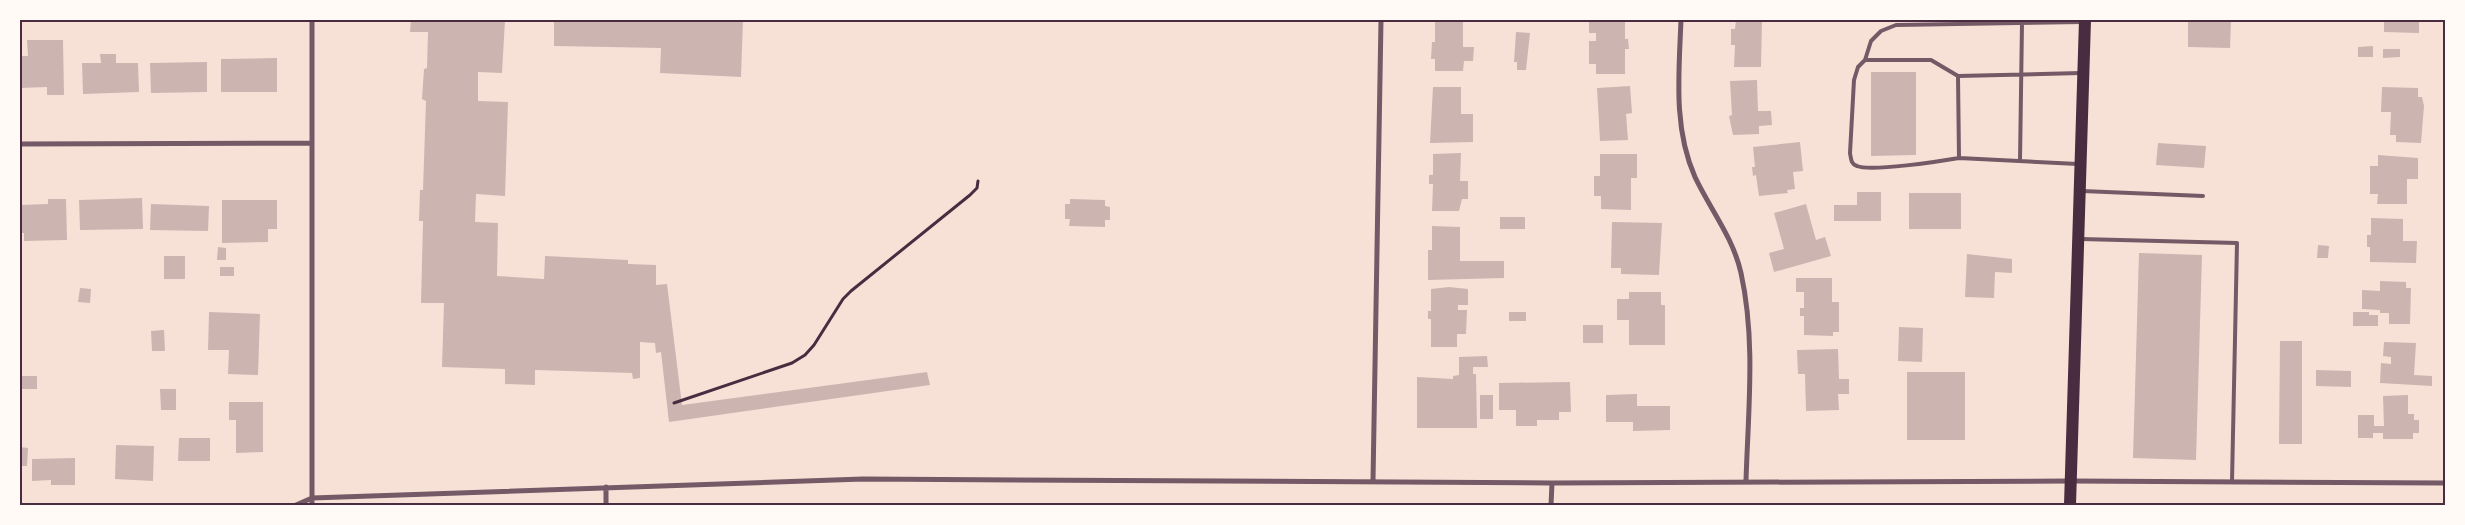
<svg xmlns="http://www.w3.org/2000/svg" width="2465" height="525" viewBox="0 0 2465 525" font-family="'IBM Plex Sans',sans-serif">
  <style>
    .building { fill: #ccb4b1 }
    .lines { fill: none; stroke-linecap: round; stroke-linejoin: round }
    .path { stroke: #4a2c40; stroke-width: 3 }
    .service { stroke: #755966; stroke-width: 4 }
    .minor { stroke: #755966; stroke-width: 5 }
    .primary { stroke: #4a2c40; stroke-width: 12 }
    .neatline { fill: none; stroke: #4a2c40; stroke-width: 2 }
  </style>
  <rect width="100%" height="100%" fill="#f7e1d7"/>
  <!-- building -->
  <path class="building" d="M411,20H505L502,73L478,72V101L508,102L505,196L476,194L475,222L498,223L497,276L544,279L545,256L628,260V264L656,265V285L667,284L682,405L927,372L930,385L669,422L661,352L656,353L655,343L640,342V378L633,379L632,373L535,370V385L505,384V369L442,367L444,303H421L423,221H419L420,190H423L426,101L422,99L424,69L427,68L428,32H410Z
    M554,20H743L741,77L660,73L661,48L554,46Z
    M1435,20H1463V47H1474L1473,61H1464L1463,71H1435V59H1431L1432,42H1435Z
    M1589,20H1625V39H1628L1629,49H1625V74H1596V64H1589V41H1596V33H1589Z
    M1736,20H1762L1761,67H1734L1735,45H1731V29H1735Z
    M2188,20H2231L2230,48L2188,47Z
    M2384,20H2419V33L2384,32Z
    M1516,32L1530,33L1526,70H1517V62H1514Z
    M27,40H63L64,95H47V87L20,88V56H28Z
    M2373,46V57H2358V47Z
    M2383,49H2400V57L2383,58Z
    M100,54H116V63H138L139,92L83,94L82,63H101Z
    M277,58V92H221V59Z
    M207,62V92L151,93L150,63Z
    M1871,72H1916V155L1871,156Z
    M1757,80L1758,111H1771L1772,125L1759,126V134L1733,135L1729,116L1732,115L1730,81Z
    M1630,86L1632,113L1626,114L1628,140L1600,141L1597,88Z
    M1433,87H1461V114H1473V142L1430,143Z
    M2382,87L2418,88V97H2422L2424,106L2421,143L2396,142V135H2390L2391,112H2381Z
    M1800,142L1803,171L1793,172L1795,189L1787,190L1788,193L1759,196L1756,175L1753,176L1752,167H1755L1753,147Z
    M2158,143L2206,146L2204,168L2156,165Z
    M1461,153L1460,181H1468V199H1462L1459,211H1432L1433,184H1429V175H1433V154Z
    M1600,154H1637V178H1631V210L1601,209V196H1594V176H1600Z
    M2378,155L2418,158V179H2407V204H2377L2378,194H2370V166H2378Z
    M1857,192H1881V221H1834V205H1857Z
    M1909,193H1961V229H1909Z
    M142,198L143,229L80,230L79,200Z
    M48,199H66L67,240L24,241V233H20V205L48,204Z
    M1070,199L1105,200V206L1110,207V220H1105V227L1069,226L1070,219H1065V204H1070Z
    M222,200H277V229H268V242L222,243Z
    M151,204L209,206L208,231L150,230Z
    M1806,204L1816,240L1825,237L1831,256L1774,272L1769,253L1784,249L1774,213Z
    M1500,217H1525V229H1500Z
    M2371,218L2403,219V241H2417L2416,263L2370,262V247H2367V235H2371Z
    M1612,222L1662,223L1659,275L1621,274V268H1611Z
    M1432,226L1460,227V261H1504V278L1428,280V250H1432Z
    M2318,245L2329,246L2328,258H2317Z
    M218,247L226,248V260H217Z
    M2139,253L2202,255L2196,460L2133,458Z
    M1967,254L2012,259V273L1995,272L1994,298L1965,297Z
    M164,256H185V279H164Z
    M220,267H234V276H220Z
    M1796,278H1832V302H1839V332H1833V336L1804,335V316H1800V308H1804V292H1796Z
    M2380,281L2406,282V288H2411L2410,324H2389V313H2380V310L2362,309V290L2380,291Z
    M1449,287L1468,289V305H1458V310H1467L1466,334H1457V347H1431V319H1428V311H1431V289Z
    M80,288L91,289L90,303L78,302Z
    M1629,292H1661V305H1665V345H1629V320H1617V299H1629Z
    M209,312L260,314L258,375L228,374L229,350H208Z
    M1509,312H1526V321H1509Z
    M2353,312H2369V315H2378V326H2353Z
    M1583,325H1603V343H1583Z
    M1899,327L1923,328L1922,362L1898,361Z
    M164,330L165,351H152L151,331Z
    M2280,341H2302V444H2279Z
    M2384,342L2416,343L2414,375L2432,376V386L2380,383L2381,363L2391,364V357L2383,356Z
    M1838,349L1839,379H1849V394H1838L1839,410L1806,411L1805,374H1798L1797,350Z
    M1487,356L1488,367H1473V374H1476L1477,428H1417V377L1453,379V376L1459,375V357Z
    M2316,370L2351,371V387L2316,386Z
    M1907,372H1965V440H1907Z
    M20,376H37V389H20Z
    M1570,382L1571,412H1559V420H1537V426H1516V410H1499V383Z
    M160,389H176V410H161Z
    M1637,394V406H1670V430L1633,431V422H1606V395Z
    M1480,395H1493V419H1480Z
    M2408,395V414H2414V420H2419V433H2413V439H2383V433H2373V438H2358V415H2374V426H2384L2383,396Z
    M229,402H263V452L236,453V420H229Z
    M179,438H210V461H178Z
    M116,445L154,446L153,481L115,479Z
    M20,447L28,448L27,466H20Z
    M75,458V485H51V480L32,481V459Z"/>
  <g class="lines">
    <!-- path -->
    <path class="path" d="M674,403L792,363L805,355L814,345L843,299L851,291L970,195L977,188L978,181"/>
    <!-- service -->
    <path class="service" d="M1865,60H1931L1958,76
      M1959,158C1941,161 1871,172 1857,166C1851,164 1851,159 1850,153L1854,80L1858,67L1865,60L1871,41L1881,31L1896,25L2083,22
      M2020,161L2022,23
      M2078,164L1959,158L1958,76L2081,73
      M2082,191L2203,196
      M2081,239L2237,243L2232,482"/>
    <!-- minor -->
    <path class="minor" d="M312,20V505
      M1681,20C1679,72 1673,128 1695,177C1710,209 1733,237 1741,273C1756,341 1748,412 1746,481
      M20,144L312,143
      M1373,481L1381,20
      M606,487V505
      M296,505L312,498L863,479L1552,483L2071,481L2445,483
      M1551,505L1552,483"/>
    <!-- primary -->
    <path class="primary" d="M2070,505L2085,20"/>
  </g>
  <!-- border -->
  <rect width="2465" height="525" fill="none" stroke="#fffaf5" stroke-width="42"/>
  <rect x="21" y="21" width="2423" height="483" class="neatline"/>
</svg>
